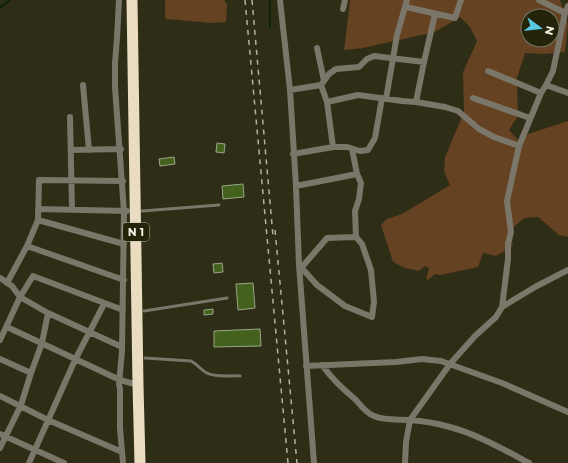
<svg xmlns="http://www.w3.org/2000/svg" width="568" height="463" viewBox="0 0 568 463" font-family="Montserrat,sans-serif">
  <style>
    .green { fill: #644222; fill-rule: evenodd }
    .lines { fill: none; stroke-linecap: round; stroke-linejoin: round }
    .stream { stroke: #002008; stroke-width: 1.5 }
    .building { fill: #45621d; stroke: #99a68c }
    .lane { stroke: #7b766a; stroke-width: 3 }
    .street { stroke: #7b766a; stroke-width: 6 }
    .highway { stroke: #eadcc0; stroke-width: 11 }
    .rail { stroke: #b3b2a0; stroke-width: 1.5; stroke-dasharray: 5 5; stroke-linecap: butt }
    .labels { text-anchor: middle; stroke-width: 4; stroke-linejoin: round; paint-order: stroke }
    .shield { fill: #24240b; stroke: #b6b6a4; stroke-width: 1 }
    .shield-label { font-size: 11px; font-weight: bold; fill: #f4f4e5 }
  </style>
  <rect width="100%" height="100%" fill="#2e2d15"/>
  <!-- green -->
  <path class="green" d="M165,0H224L227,4L226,22L212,23L166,19L165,16Z
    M350,0H560L568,24L565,52L544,54L525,53L517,78L518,116L509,130L519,141L528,134L568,121V237L559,235L538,217L524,218L509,231L513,246L496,256L483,253L478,267L441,275L435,274L428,280L426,279L429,268L425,266L419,271L405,268L393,262L381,225L387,219L402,214L450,185L444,171L445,157L464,112L463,72L477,41L470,27L460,17L435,32L363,48L344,50ZM528,16H552V40H528Z"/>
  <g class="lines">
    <!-- stream -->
    <path class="stream" d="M270,0V27
      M0,8L10,0"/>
  </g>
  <!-- building -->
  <path class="building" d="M217,143L225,144L224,153L216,152Z
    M174,157L175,164L160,166L159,159Z
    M243,184L244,197L223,199L222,186Z
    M222,263L223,272L214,273L213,264Z
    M253,283L255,308L238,310L236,284Z
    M213,309V314L204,315V310Z
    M260,329L261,346L214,347V331Z"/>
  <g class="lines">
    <!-- lane -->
    <path class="lane" d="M142,211L219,205
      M144,311L227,298
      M145,358L191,361C197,364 201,370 207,373C216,378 230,375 240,376"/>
    <!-- street -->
    <path class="street" d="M119,0L117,38L115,63V87L124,212L122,351L119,384L120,389V428L123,463
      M280,0L290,90L296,186L299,265L314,463
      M539,0L565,13
      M568,6L565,13L553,71L546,85L568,93
      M406,7L455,18L461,0
      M343,9L345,0
      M317,48L324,81
      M424,62L435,14
      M488,71L541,93
      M83,85L89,150
      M290,90L321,85L329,74L336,69L359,67L367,59L374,56L424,62L416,102L445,107L458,111L479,129L494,137L519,146
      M473,98L530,118
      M386,99L397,35L407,0
      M327,102L358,95L402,101L416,102
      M70,117L72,209
      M333,147H347L360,151L368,150L375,138L382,98
      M71,150L121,149
      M293,154L333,147L327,102L321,85
      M296,186L357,174
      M38,209L127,211
      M38,220L124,244
      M27,246L124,280
      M299,265L317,285L345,306L372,317L374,302L371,270L362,244L356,237L355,211L359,199L361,183L357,174L352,149
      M302,267L327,238L356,237
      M0,278L12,286L20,297L48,313L122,347
      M7,283L27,246L38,220L39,180L123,181
      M502,307L508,259V244L511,232L507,201L519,146L541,93L546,85
      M7,327L120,380L138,385
      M0,340L20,297L33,276L123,310
      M0,359L31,373
      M322,365C333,380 342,388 356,400C361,406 366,413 374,416C385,421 398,419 410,420C422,421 435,423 446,426C475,433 503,449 529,463
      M306,366L396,362L422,359L441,361L502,383L568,412
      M0,396L48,420L122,452
      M0,434L64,463
      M0,448L21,405L31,373L42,343L48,313
      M29,463L75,360L104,304
      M405,463L406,442L410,420L450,364L475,336L496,317L502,307L535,287L568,270"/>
    <!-- highway -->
    <path class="highway" d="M132,0L138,385L140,463"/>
    <!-- rail -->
    <path class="rail" d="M245,0L288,463
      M252,0L273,236
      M275,230L297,463"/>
  </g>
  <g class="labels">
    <!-- shield labels -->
    <rect class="shield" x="123" y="223" width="26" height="18" rx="3"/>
    <g class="shield-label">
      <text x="136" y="236">N 1</text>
    </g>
  </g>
  <!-- north arrow -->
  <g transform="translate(540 28) rotate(105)"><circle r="19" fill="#24240b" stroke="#777762"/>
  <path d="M0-3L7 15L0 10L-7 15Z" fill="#59c8e5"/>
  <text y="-6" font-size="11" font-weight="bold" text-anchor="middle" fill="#f4f4e5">N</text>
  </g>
</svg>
